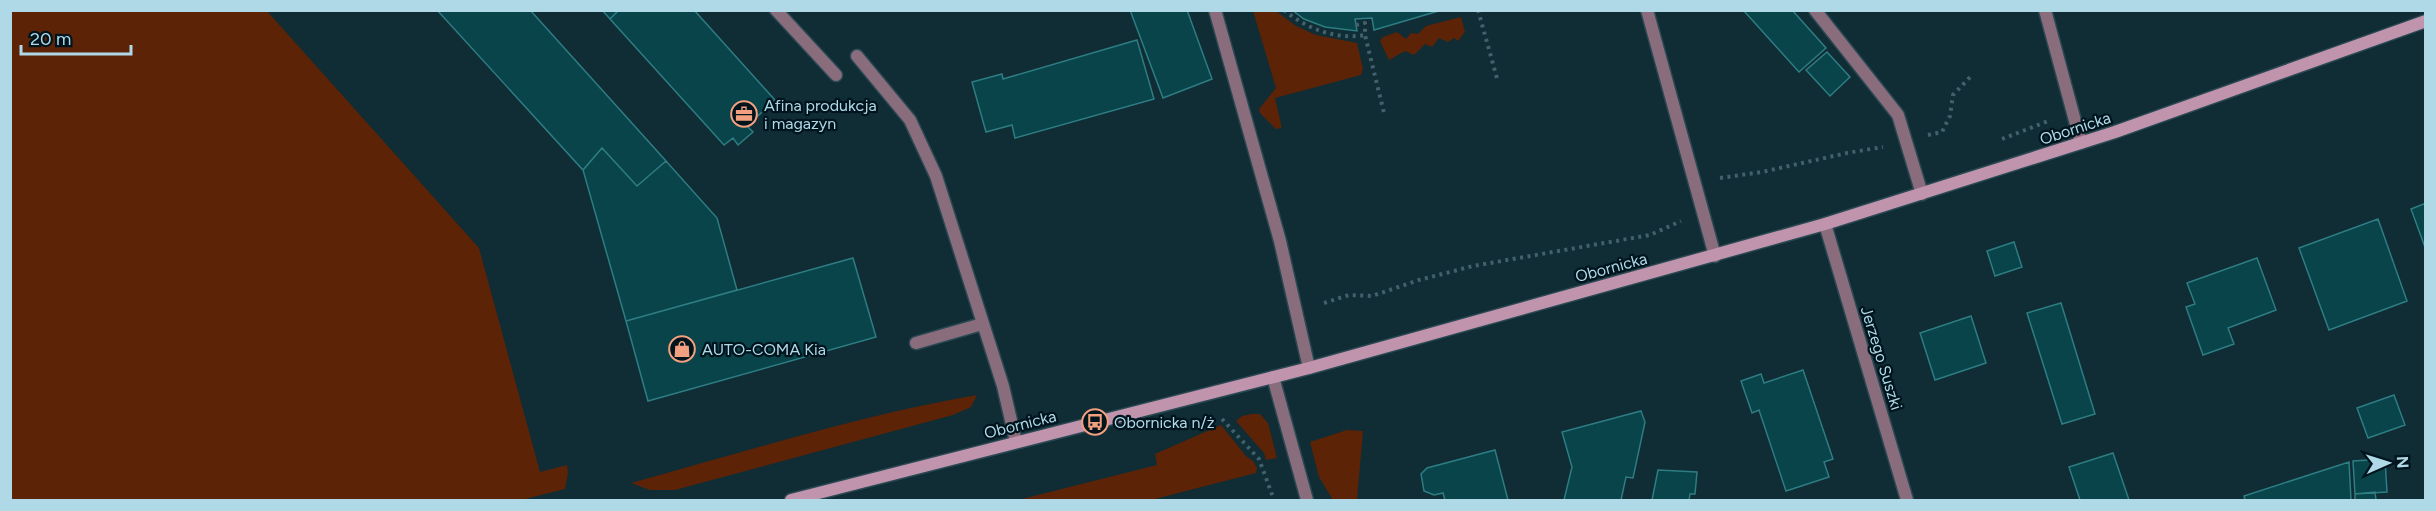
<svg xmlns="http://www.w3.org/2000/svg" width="2436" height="511" viewBox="0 0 2436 511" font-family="Figtree,sans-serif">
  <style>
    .green { fill: #5c2306 }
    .building { fill: #084449; stroke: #2e7d83; stroke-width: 1.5 }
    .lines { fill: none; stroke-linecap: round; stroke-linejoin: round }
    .service-casing { stroke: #2a4852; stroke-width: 15 }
    .minor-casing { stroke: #2a4852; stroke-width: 15 }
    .secondary-casing { stroke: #2a4852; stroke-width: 15 }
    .path { stroke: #41616c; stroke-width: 4; stroke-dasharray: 3 4.5; stroke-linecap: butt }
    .service { stroke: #896d7d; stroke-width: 12 }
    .minor { stroke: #896d7d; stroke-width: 12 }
    .secondary { stroke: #c194ae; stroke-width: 12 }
    .labels { text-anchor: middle; stroke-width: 4.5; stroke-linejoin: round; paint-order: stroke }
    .poi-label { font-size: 16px; fill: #b0d9e8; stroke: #00141d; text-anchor: start }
    .street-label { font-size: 16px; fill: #b0d9e8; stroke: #00141d }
  </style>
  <rect width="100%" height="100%" fill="#102c35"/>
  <!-- green -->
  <path class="green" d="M10,11H267L479,248L540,472L567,465L568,473L565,489L521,500H11Z
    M1253,11H1276L1296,26L1316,35L1357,43L1363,69L1361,75L1275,98L1281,124V128L1276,129L1260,113L1259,109L1276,88Z
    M1461,17L1465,32L1458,41L1454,38L1448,42L1439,38L1432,47L1425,44L1414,55L1405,51L1389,60L1380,41L1383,37L1397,32L1406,39L1411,33L1418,34L1426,26Z
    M977,395L971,407L953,415L675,490H650L631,483C745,452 860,415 977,395Z
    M1251,414H1260L1268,423L1277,458L1266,460L1264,453L1236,421L1242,416Z
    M1221,425L1246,456L1253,461L1257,468L1256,473L1151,500H1018L1157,465L1155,454Z
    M1347,430L1363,431L1357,500H1333L1319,477L1310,442Z"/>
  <!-- building -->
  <path class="building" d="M437,10H530L666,161L637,186L602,148L583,170Z
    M602,10H619L610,19Z
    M619,10H694L775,100L747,126L753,132L738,145L733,138L724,145L610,19Z
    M1130,10H1187L1212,79L1163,98Z
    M1292,10H1442L1374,30L1372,18L1355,19L1357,31L1325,27L1304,19Z
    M1792,10L1826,48L1799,72L1744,11Z
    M1137,40L1154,99L1015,138L1012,125L986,132L972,82L1002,74L1003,79Z
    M1827,52L1850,77L1830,96L1806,70Z
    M602,148L637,186L666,161L717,218L737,290L626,321L583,170Z
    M2426,203V250L2411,209Z
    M2378,219L2407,301L2329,330L2299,248Z
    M2014,242L2022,267L1995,276L1987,251Z
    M853,258L876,337L648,401L626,321Z
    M2257,258L2276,310L2228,328L2234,344L2203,355L2186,307L2195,304L2187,283Z
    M2061,303L2095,414L2062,424L2027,313Z
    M1971,316L1986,363L1935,380L1920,333Z
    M1803,370L1833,459L1824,462L1829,477L1786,491L1759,410L1752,413L1741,381L1761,374L1764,383Z
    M2394,395L2405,425L2368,438L2357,408Z
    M1641,411L1645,422L1633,478L1626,477L1621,500H1564L1572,467L1562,432Z
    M1495,450L1508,500H1445L1443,493L1434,495L1424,491L1421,474L1427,468Z
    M2113,453L2129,500H2080L2069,467Z
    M2385,459L2387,492L2355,494L2353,461Z
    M2349,462L2351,500H2245L2244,496Z
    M1658,470L1697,472L1695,494H1690L1689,500H1652Z
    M2375,492L2376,500H2355V494Z"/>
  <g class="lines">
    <!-- service casing -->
    <g class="service-casing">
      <path id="service" d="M776,10L836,75
        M1215,10L1280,241L1309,368
        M1647,10L1715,256
        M1815,10L1898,115L1922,194
        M2045,10L2081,143
        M857,56L910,120L936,176L1003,386L1016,442
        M916,343L982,324
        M1273,377L1307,500"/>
    </g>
    <!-- minor casing -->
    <g class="minor-casing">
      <path id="minor" d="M1825,224L1907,500"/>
    </g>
    <!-- secondary casing -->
    <g class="secondary-casing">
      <path id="secondary" d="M791,500L1309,368L1825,224L2115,132L2426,21"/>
    </g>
    <!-- path -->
    <path class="path" d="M1284,10C1307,29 1336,40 1365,35
      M1478,10L1498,82
      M1356,25L1365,23V35L1384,113
      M1928,135L1942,132L1950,116L1953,95L1973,74
      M2002,139L2051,120
      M1720,178L1762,172L1847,153L1883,147
      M1324,303L1349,295L1372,296L1419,280L1473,266L1650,235L1681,221
      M1222,419L1259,459L1274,500"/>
    <!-- service -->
    <use href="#service" class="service"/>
    <!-- minor -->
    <use href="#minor" class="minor"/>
    <!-- secondary -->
    <use href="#secondary" class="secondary"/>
  </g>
  <!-- icons -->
  <defs>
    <g id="office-ring" transform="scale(1.35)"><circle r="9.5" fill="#00141d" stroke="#f2a07f" stroke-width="1.5"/><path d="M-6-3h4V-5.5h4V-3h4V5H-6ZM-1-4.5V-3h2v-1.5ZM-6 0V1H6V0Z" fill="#f2a07f"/></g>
    <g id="shop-ring" transform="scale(1.35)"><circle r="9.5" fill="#00141d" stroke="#f2a07f" stroke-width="1.5"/><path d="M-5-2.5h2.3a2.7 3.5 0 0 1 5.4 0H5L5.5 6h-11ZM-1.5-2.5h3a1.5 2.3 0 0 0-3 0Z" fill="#f2a07f"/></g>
    <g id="bus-ring" transform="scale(1.35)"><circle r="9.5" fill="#00141d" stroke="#f2a07f" stroke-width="1.5"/><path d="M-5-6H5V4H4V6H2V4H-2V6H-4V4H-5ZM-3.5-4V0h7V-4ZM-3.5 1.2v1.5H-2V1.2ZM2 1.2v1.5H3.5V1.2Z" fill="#f2a07f"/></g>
  </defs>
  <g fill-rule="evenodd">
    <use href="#office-ring" x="744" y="114"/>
    <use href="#shop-ring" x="682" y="349"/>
    <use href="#bus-ring" x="1095" y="422"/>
  </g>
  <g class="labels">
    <!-- poi labels -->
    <g class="poi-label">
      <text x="764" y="111">Afina produkcja<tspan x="764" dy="18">i magazyn</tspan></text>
      <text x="702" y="355">AUTO-COMA Kia</text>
      <text x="1114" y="428">Obornicka n/ż</text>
    </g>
    <!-- street labels -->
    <g class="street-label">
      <text transform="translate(2075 128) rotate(-18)" y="6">Obornicka</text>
      <text transform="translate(1611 267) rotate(-15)" y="6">Obornicka</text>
      <text transform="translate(1882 358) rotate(73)" y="6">Jerzego Suszki</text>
      <text transform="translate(1020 424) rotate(-14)" y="6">Obornicka</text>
    </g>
  </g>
  <!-- border -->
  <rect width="2436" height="511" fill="none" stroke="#b0d9e8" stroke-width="24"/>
  <!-- north arrow -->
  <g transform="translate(2388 463) rotate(87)" stroke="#00141d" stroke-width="4.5" paint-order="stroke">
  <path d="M0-4.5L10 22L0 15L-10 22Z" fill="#b0d9e8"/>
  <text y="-9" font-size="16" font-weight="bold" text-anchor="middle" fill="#b0d9e8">N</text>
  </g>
  <!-- scale -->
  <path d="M21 45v9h110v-9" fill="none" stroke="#b0d9e8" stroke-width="3"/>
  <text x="30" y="45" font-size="18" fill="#b0d9e8" stroke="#00141d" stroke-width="4.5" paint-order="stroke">20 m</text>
</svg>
